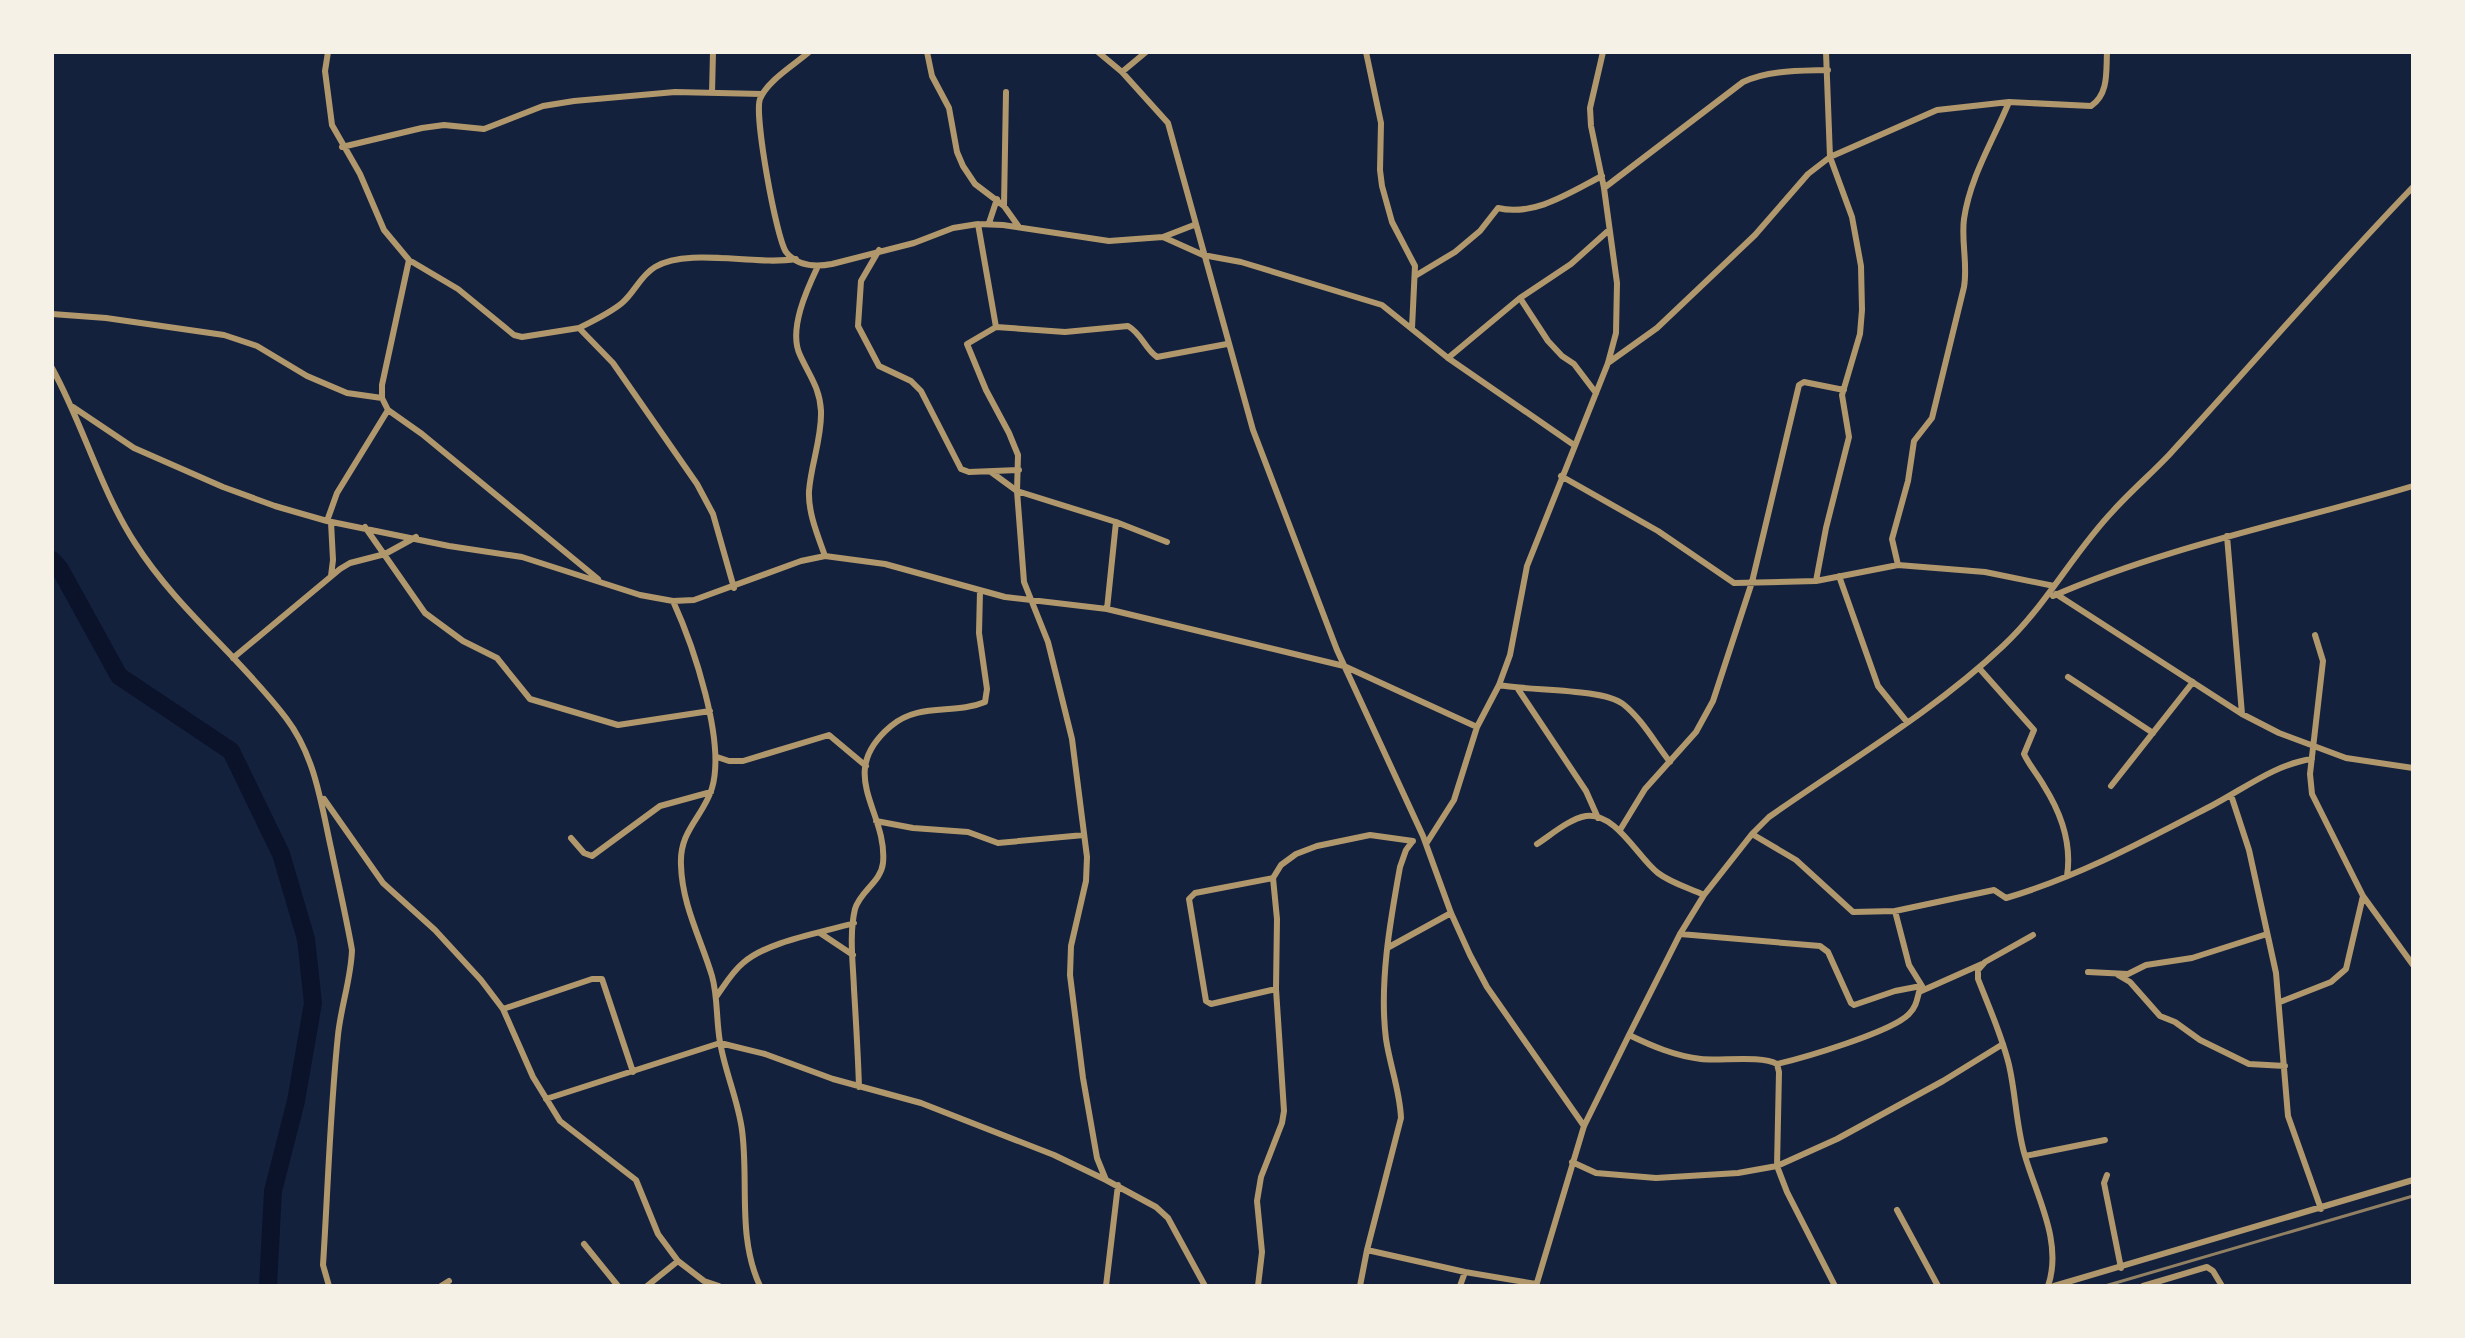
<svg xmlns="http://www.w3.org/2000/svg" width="2465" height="1338" viewBox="0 0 2465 1338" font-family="'DejaVu Sans',sans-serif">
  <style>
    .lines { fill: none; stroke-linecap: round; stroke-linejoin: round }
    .river { stroke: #0b132b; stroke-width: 18 }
    .minor { stroke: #b1986c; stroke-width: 6 }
    .rail { stroke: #918062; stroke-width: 3 }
  </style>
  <rect width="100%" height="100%" fill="#14213d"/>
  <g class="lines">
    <!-- river -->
    <path class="river" d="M52,560L60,569L119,676L231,751L281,854L306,939L313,1003L296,1101L273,1191L268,1286"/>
    <!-- minor -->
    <path class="minor" d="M328,52L325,71L332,125L360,174L384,230L409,260L458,289L514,335L522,337L579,328L613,363L697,484L713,514L734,588
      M809,52C794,65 767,81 760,99C754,115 776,237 786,252C797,266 816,267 832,264L914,243L953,228L978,224L1003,225L1109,241L1163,237L1203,255L1241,262L1382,305L1448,358L1574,445
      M927,52L932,76L949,108L957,152L963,166L975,184L1004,206L1019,227
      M1098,52L1122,72L1168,123L1253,430L1337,650L1423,836L1451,913L1470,955L1487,987L1584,1126
      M1366,52L1381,123L1380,170L1382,186L1392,222L1415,266L1412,328
      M1122,72L1146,52
      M712,93L713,52
      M342,147L422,128L444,125L484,129L543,106L574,101L675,92L762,94
      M1604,188L1743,82C1769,70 1799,71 1828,70
      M1004,206L1006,92
      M989,223L997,199
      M978,224L996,327L967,344L986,390L1009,433L1018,455L1017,491L1024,582L1048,642L1072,739L1087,857L1086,881L1071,946L1070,975L1083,1078L1097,1158L1106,1180L1156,1207L1168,1218L1205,1286
      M1163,237L1194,225
      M879,250L861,281L858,326L879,366L911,381L921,391L961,469L969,472L1019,470
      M409,260L382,385V398L388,410L422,434L598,579
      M818,266C807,289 788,330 800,355C809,375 820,388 821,411C822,438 811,464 809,491C808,513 818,536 825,556
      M1415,276L1455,252L1480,231L1498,208C1534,217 1571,192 1602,176
      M1520,298L1548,341L1562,356L1574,364L1596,393
      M52,314L106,318L224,335L257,346L307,376L347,393L382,398
      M996,327L1065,332L1128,326C1142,334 1145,349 1157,357L1227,344
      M579,328C593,321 610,313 622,303C635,292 640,276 655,267C689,247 755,266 796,259
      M1448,358L1520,298L1571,264L1609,230
      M1608,363L1657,328L1755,235L1808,174L1830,157L1937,110L2009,102L2091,106C2109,94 2106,71 2107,52
      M52,368C83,424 100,489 135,543C177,609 239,656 286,718C315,756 321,803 331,848C338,882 346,916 352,950C351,979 341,1006 338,1035C330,1111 328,1188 323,1265L329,1286
      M73,407L134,448L223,487L275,506L327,521L449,546L522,557L640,595L673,601L694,600L801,561L825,556L885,564L1005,597L1107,609L1344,666L1477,727
      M991,472L1017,491L1116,522L1167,542
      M1561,476L1658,531L1734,583L1816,581L1898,565L1985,572L2054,586
      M327,521L337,493L388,410
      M331,522L333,560L331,576
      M365,527L425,613L463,641L497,658L530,699L618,725L710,711
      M2227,536L2242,714
      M1898,565L1892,539L1908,481L1914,441L1932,418L1964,287C1968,264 1961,242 1964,219C1970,177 1993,141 2009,102
      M1839,576L1878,686L1907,722
      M1816,581L1826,528L1849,437L1842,395L1860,334L1862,310L1861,266L1852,217L1830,157L1826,52
      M2056,594L2242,714L2279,733L2346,758L2413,768
      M2053,596C2168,546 2293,522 2413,486
      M673,601C693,645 726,741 712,788C704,816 679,830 681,865C682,905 701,939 712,976C718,997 716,1020 720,1042C725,1072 738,1100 742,1130C749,1182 737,1237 760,1286
      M1107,609L1116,522
      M2315,635L2323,661L2310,774L2312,794L2363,896L2413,965
      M233,658L340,569L350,563L385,554L416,537
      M1979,668L2034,730L2024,754C2029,765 2038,775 2044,786C2061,813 2072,844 2067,876
      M2068,677L2153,733
      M1499,685C1528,691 1603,688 1623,704C1642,719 1655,743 1670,762
      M1518,689L1586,791L1598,818
      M717,757L729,761H743L829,735L866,766
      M2111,786L2193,682
      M2231,795L2249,850L2276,973L2288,1116L2321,1209
      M324,799L383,883L435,930L481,980L503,1009L533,1077L560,1121L636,1180L658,1234L678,1261L704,1281L719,1286
      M876,821L913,828L968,832L998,843L1084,835
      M1620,830L1645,789L1696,732L1713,701L1752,582L1799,385L1804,382L1844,390
      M1752,834L1796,860L1853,912L1895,911L1994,890L2006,898C2078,877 2146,840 2213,805C2245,788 2276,764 2312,759
      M571,838L584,853L592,856L660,806L711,792
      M1426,844L1454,800L1477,727L1499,685L1510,655L1527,566L1608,363L1616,333L1617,283L1604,188L1591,126L1590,108L1603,52
      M1537,844C1551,835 1569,819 1586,816C1616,812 1638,858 1658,873C1671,883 1689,888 1704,895
      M1273,878L1195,893L1189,899L1206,1001L1211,1004L1276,989
      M1895,911L1909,965L1922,986
      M820,933L853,955
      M1680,934L1820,946L1828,952L1851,1003L1854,1005L1895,991L1921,986
      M2033,935L1985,962L1978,970V979C1989,1007 2002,1036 2009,1065C2016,1095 2016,1126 2025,1156C2037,1197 2063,1243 2048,1286
      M1389,947L1451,913
      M2088,972L2128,974L2146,965L2192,958L2267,934
      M2118,975L2130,982L2160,1016L2175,1022L2200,1040L2249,1064L2285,1066
      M716,997C724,986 732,972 743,963C768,941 821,933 854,923
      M2280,1002L2331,982L2346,969L2363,896
      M503,1009L592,979H602L633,1072
      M1629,1035C1652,1046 1675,1056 1701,1059C1721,1061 1762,1055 1777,1064L1779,1072L1777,1166L1787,1192L1835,1286
      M1777,1064C1803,1058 1892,1032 1909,1014C1916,1007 1917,1000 1919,992L1982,964
      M859,1087C858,1054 856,1022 854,989C853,963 849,934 855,909C860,891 881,882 883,863C888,811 834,774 891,726C919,702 954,715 985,702L987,689L979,633L980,591
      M546,1099L720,1043L765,1054L833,1079L921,1103L1054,1155L1106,1180
      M2025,1156L2105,1140
      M1572,1162L1596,1173L1656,1178L1738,1173L1777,1166L1837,1139L1943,1081L2003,1044
      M2107,1175L2104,1183L2121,1268
      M1897,1210L1938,1286
      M584,1244L618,1286
      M1367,1250L1465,1272L1536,1284
      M441,1286L449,1281
      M647,1286L678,1261
      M1106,1286L1118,1185
      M1258,1286L1262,1252L1257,1201L1261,1177L1282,1123L1284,1111L1276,989L1277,919L1273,878L1281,865L1296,854L1317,846L1370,835L1413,841
      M1360,1286L1367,1250L1401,1118C1400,1091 1390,1066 1386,1039C1379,984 1390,922 1400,867L1406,850L1412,842
      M1460,1286L1465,1272
      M1536,1286L1584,1126L1629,1035L1680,934L1704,895L1752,834L1769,817C1847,762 1933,712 2003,646C2046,606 2073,553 2113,511C2131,491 2151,474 2169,455C2251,366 2329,274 2413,187
      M2054,1286L2413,1180
      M2143,1286L2207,1267L2213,1271L2222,1286"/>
    <!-- rail -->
    <path class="rail" d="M2105,1286L2413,1196"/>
  </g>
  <!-- border -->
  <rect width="2465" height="1338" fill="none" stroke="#f6f1e7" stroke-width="108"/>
</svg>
